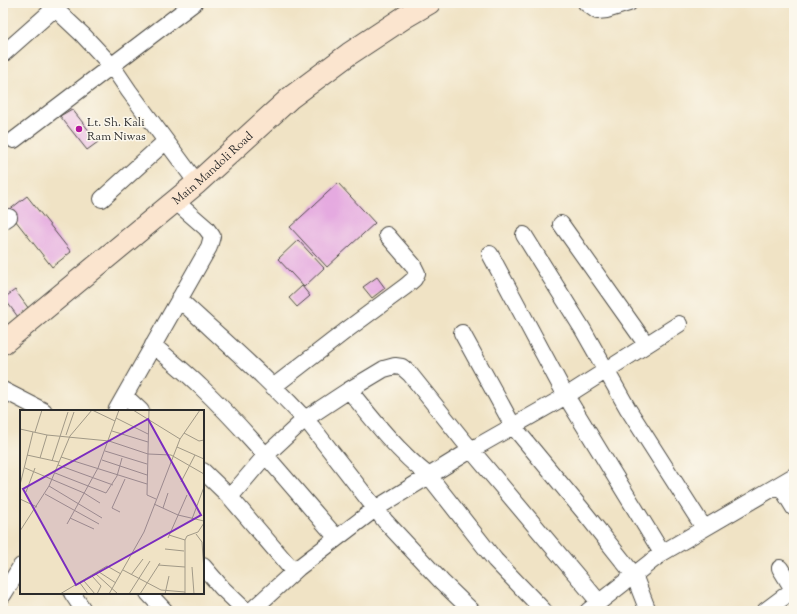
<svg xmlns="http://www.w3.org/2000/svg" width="797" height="614" viewBox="0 0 797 614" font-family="'Sorts Mill Goudy',serif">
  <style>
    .building { fill: #e5aae0 }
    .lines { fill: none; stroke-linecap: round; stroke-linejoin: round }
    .street-casing { stroke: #494742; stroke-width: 18 }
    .secondary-casing { stroke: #494742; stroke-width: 24 }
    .street { stroke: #fff; stroke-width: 16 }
    .secondary { stroke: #fbe5cf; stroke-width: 22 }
    .poi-dot { fill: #b5179e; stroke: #fbf7ec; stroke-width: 1.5 }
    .labels { text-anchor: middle; stroke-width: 3; stroke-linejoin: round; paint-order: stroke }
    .poi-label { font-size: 12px; fill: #2b2b2b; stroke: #fbf7ec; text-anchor: start }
    .street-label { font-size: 12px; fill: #2b2b2b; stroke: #fbf7ec }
    .inset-road { fill: none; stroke: #a19987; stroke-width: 1 }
    .view { fill: #7b2cbf; fill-opacity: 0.15; stroke: #7b2cbf; stroke-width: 2 }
    .inset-edge { fill: none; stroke: #2b2b2b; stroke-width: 2 }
  </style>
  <rect width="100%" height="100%" fill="#fbf7ec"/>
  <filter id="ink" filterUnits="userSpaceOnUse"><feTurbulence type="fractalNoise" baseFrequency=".025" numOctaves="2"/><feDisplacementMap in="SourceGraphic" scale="8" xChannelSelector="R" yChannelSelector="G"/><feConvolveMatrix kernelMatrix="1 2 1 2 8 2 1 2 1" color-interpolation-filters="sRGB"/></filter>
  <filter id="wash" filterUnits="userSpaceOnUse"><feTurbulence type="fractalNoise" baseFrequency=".012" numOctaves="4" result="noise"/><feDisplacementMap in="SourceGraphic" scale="16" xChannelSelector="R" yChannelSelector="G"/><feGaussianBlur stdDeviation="0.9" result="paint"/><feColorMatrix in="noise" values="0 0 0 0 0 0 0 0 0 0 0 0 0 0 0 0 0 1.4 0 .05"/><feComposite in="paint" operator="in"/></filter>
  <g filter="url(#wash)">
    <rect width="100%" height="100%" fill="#f0e3c5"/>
    <g id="blocks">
      <!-- building -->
      <path class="building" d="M72,109L98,142L87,150L60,116Z
        M338,183L375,223L327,267L290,227Z
        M27,196L71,252L52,267L8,211Z
        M298,240L324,268L304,287L278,259Z
        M377,277L385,288L372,298L363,287Z
        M302,286L310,296L297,307L289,298Z
        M15,290L29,309L18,317L4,298Z"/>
    </g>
  </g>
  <g filter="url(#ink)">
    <use href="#blocks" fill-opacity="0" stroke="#494742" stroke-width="1"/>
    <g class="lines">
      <!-- street casing -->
      <g class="street-casing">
        <path id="street" d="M49,3L83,35L112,66L129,91L197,183
          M586,3L597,11L607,10L629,3
          M3,54L55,8
          M14,140L194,3
          M102,199L166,141
          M3,221L9,217
          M561,224L646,344
          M524,235L582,328L628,409L704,528
          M490,254L566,396L662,553
          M179,299C224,341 271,381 312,427L385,521L442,582L472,611
          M462,333L513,426L584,512L634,575L648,611
          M153,345C169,359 186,372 201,387C250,434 292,487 337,538
          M273,387L348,329L406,286L414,279L417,273L413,265L387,235
          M3,390L44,411
          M349,390C373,420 398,452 429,476L495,560L544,611
          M125,396L141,411
          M116,411L209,247L212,236L206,228L175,201
          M203,471L230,497L294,572
          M780,485L794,508
          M230,497L265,456L305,419L349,390L384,369L395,366L402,367L410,374L462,439L599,602
          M203,566L222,588L246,611
          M780,568L794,591
          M72,593L84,611
          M148,593L165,611
          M3,595L21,566
          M251,611L298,568L375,509L471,450L566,396L679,324
          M588,611L662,553L794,476
          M765,611L793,590"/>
      </g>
      <!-- secondary casing -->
      <g class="secondary-casing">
        <g id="secondary">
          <path id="s1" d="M3,343L197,183L290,98L349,54L405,17L429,3"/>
        </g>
      </g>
      <!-- street -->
      <use href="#street" class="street"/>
      <!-- secondary -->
      <use href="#secondary" class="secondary"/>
    </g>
  </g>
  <!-- markers -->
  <circle class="poi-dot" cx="79" cy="129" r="4"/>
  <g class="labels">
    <!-- poi labels -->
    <g class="poi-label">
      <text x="87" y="126">Lt. Sh. Kali<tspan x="87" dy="14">Ram Niwas</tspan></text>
    </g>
    <!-- street labels -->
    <g class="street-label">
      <text dy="4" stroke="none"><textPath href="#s1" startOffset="273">Main Mandoli Road</textPath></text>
    </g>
  </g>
  <!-- overview -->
  <g transform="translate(20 410)">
    <rect width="184" height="184" fill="#f0e3c5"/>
    <path class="inset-road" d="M72,0L95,11M113,0L160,29M129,0L127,85L136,89M96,8L128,24M0,19L27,25L89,31L128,44L151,45L184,64M92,21L128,32M15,22L22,0M164,23L179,31L184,30M46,25L54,2M157,37L184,49M85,41L127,54M7,45L39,52M41,47L127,74M20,48L27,25M82,50L127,65M32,51L48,2M38,55L93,75M5,58L64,83L80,93M35,63L86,83L97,66L102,48M161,72L175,45M0,75L13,22M29,76L82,108M6,82L15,58M25,84L79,114M0,89L17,97M134,94L158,105L184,111M143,98L148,83M100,102L92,98L105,69M50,108L74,119M172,109L184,77M47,114L78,58L99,0M0,121L29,76L50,26L72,0M176,124L182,132L184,161M149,125L165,130M148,128L167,85M145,139L164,141M138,155L165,157M172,157L174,184M103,160L141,180L165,182M79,162L96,173M76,164L98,184M111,165L123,149M72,166L81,176L77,184M64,171L75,184M60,173L68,184M40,184L87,156L101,164M89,184L124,122L160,29L180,0M109,184L130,151M120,184L140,153M145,184L149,166M165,184V130L167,126L178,122L184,113"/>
    <path class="view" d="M128,9L181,105L56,175L3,79Z"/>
    <rect width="184" height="184" class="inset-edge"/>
  </g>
  <!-- margin -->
  <rect width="797" height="614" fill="none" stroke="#fbf7ec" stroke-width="16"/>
</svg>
